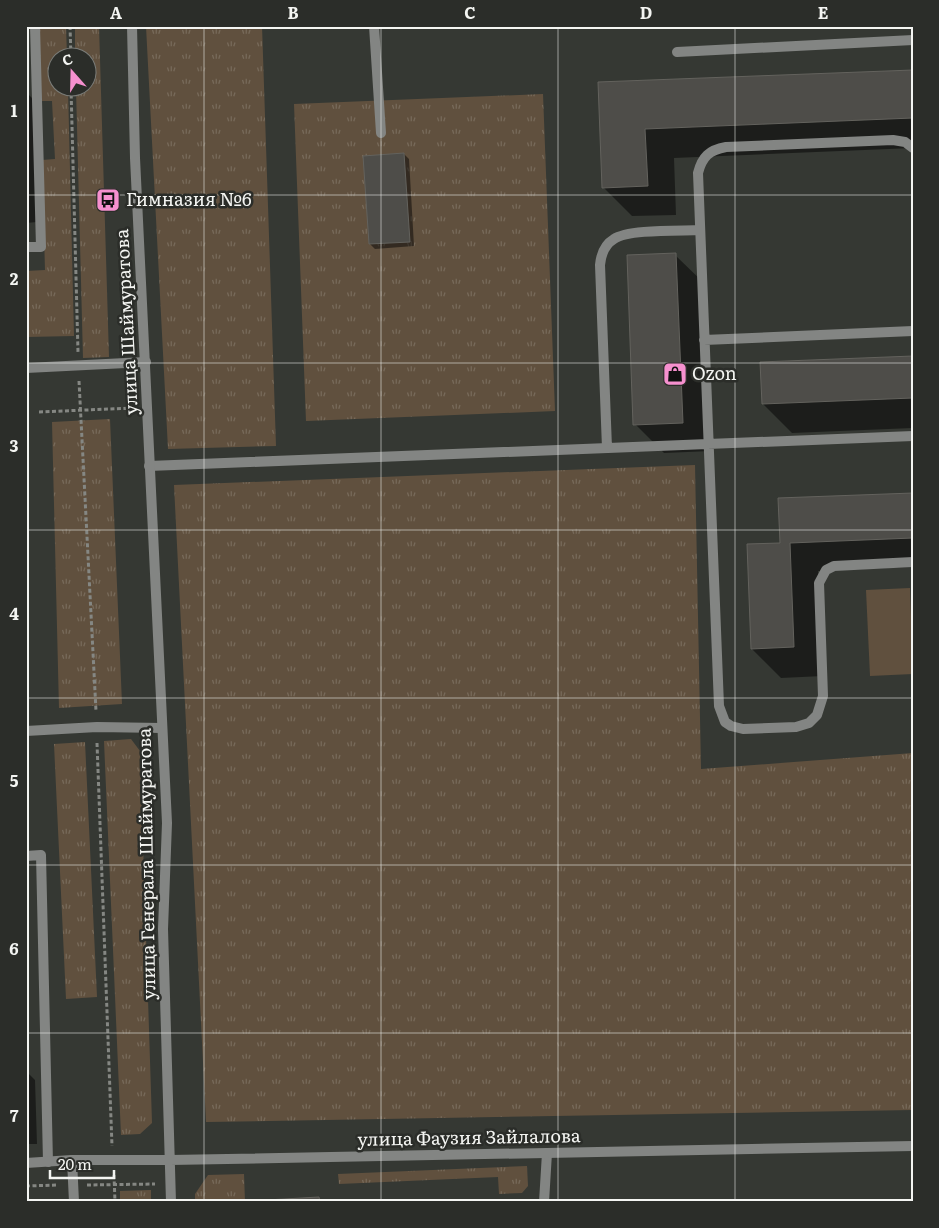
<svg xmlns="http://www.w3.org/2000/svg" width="939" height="1228" viewBox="0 0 939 1228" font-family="Literata,serif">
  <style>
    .grass { fill: url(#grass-tufts) }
    .garden { fill: #60503e }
    .shadow { fill: #0007 }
    .building { fill: #4e4d49; stroke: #63625d }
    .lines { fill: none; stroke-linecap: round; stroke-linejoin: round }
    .path { stroke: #858783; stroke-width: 3; stroke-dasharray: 4 2.5; stroke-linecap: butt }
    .service { stroke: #838583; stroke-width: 10 }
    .minor { stroke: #838583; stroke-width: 10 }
    .grid { fill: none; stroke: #f4f5f2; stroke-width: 1; stroke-opacity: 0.55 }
    .labels { text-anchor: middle; stroke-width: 5; stroke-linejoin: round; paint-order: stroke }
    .poi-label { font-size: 18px; fill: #f4f5f2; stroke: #2b2d29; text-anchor: start }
    .street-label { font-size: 18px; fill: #f4f5f2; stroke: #2b2d29 }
    .neatline { fill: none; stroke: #f4f5f2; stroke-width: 2 }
    .grid-label { font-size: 16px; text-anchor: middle; font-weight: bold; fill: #f4f5f2 }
  </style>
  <defs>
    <pattern id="grass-tufts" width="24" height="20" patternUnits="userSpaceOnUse" patternTransform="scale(1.25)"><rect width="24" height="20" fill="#60503e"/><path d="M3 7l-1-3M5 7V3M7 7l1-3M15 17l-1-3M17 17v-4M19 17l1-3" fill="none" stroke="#776a5a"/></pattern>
  </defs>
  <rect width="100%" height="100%" fill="#353833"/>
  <!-- grass -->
  <path class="grass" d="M37,26H66L67,57L58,58V88H68L74,336L26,337V271L45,270L42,160L55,159L52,101H41Z
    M75,26H99L109,357L83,358L76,88H88V58L75,57Z
    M146,26H262L276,446L168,449Z
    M543,94L555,411L306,421L294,104Z
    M110,419L122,704L59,708L52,422Z
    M695,465L701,769L913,753V1110L206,1122L174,485Z
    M131,739L140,751L152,1123L140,1134L121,1135L104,741Z
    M85,742L97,997L66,999L54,744Z
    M527,1166L528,1186L522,1193L499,1194L498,1177L339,1184L338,1174Z
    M244,1174L245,1202H195V1194L208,1175Z
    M151,1190V1202H120V1191Z"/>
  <!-- garden -->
  <path class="garden" d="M910,588L913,674L870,676L866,590Z"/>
  <!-- shadow -->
  <path class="shadow" d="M913,71V148L674,158L676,215L632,216L603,187L599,84Z
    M26,92L32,98L37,222L26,223Z
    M404,154L409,159L414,246L375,249L370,244Z
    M675,255L705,284L711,451L664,453L635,424Z
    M913,357V428L792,433L763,404Z
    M913,494V567L818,571L823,676L781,678L752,649L781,544Z
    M26,1071L35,1080L37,1144H26Z"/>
  <!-- building -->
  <path class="building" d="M913,70V118L645,129L648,186L602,188L598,82Z
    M404,153L410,242L369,244L363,156Z
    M676,253L683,423L633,425L627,255Z
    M913,356V398L762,404L760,362Z
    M913,493V538L790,543L794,647L751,649L747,544L780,543L778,498Z
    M319,1197L320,1202H250L249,1201Z"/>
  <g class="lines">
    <!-- path -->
    <path class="path" d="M70,26L71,58
      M71,88L78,352
      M79,381L96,711
      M39,412L133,408
      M97,743L112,1146
      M114,1175L115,1202
      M87,1185L155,1184
      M26,1186L58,1185"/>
    <!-- service -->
    <path class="service" d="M374,26L381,133
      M677,52L913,40
      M913,148L905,142L893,140L726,147C709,150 702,157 698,173L719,706L725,722L731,726L743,729L796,727L809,723L817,715L823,696L819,583L826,570L834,566L913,562
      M26,247H41L35,26
      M704,340L913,331
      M26,368L146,362
      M607,448L600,265C601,254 604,245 614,239C628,229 681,231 700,230
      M149,466L913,436
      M26,731L97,727L162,728
      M26,856L41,855L48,1162
      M72,1160L74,1202
      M544,1202L547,1153"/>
    <!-- minor -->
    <path class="minor" d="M132,26L135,158L167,823L163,929L171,1202
      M26,1163L72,1160H170L913,1146"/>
  </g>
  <!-- grid -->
  <path class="grid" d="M204,26V1202M381,26V1202M558,26V1202M735,26V1202M26,195H913M26,363H913M26,530H913M26,698H913M26,865H913M26,1033H913"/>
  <!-- icons -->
  <defs>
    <g id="bus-square" transform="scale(1.25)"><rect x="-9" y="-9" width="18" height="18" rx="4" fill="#f690cf" stroke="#2b2d29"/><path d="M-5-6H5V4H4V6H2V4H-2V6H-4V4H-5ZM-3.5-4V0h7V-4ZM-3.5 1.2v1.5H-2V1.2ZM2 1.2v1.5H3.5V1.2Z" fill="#111"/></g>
    <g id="shop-square" transform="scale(1.25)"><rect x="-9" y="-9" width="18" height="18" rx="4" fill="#f690cf" stroke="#2b2d29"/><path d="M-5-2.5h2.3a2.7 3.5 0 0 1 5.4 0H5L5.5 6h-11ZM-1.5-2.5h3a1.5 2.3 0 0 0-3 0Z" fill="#111"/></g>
  </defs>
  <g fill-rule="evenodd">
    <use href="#bus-square" x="108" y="200"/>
    <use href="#shop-square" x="675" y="374"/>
  </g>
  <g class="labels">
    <!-- poi labels -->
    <g class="poi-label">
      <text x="126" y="206">Гимназия №6</text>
      <text x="692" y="380">Ozon</text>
    </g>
    <!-- street labels -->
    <g class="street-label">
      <text transform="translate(127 322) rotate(-93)" y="6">улица Шаймуратова</text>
      <text transform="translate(147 864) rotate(-91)" y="6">улица Генерала Шаймуратова</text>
      <text transform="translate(469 1138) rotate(-1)" y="6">улица Фаузия Зайлалова</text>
    </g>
  </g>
  <!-- border -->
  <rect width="939" height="1228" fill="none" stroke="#2b2d29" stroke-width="55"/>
  <!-- north arrow -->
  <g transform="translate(72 72) rotate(340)"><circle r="24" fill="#2b2d29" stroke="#7b7d79"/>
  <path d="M0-4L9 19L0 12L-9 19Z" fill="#f690cf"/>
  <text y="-8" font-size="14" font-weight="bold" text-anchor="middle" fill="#f4f5f2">С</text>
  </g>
  <!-- scale -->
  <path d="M50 1170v8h64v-8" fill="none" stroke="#f4f5f2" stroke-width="2.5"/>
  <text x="58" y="1170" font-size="15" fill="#f4f5f2" stroke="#2b2d29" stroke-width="4" paint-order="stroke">20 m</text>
  <rect x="28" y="28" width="884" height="1172" class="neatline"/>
  <g class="grid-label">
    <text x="116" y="19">A</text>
    <text x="293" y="19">B</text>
    <text x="470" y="19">C</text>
    <text x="646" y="19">D</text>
    <text x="823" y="19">E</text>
    <text x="14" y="117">1</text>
    <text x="14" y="285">2</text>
    <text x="14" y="452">3</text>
    <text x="14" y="620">4</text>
    <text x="14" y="787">5</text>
    <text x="14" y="955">6</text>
    <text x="14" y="1122">7</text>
  </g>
</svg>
